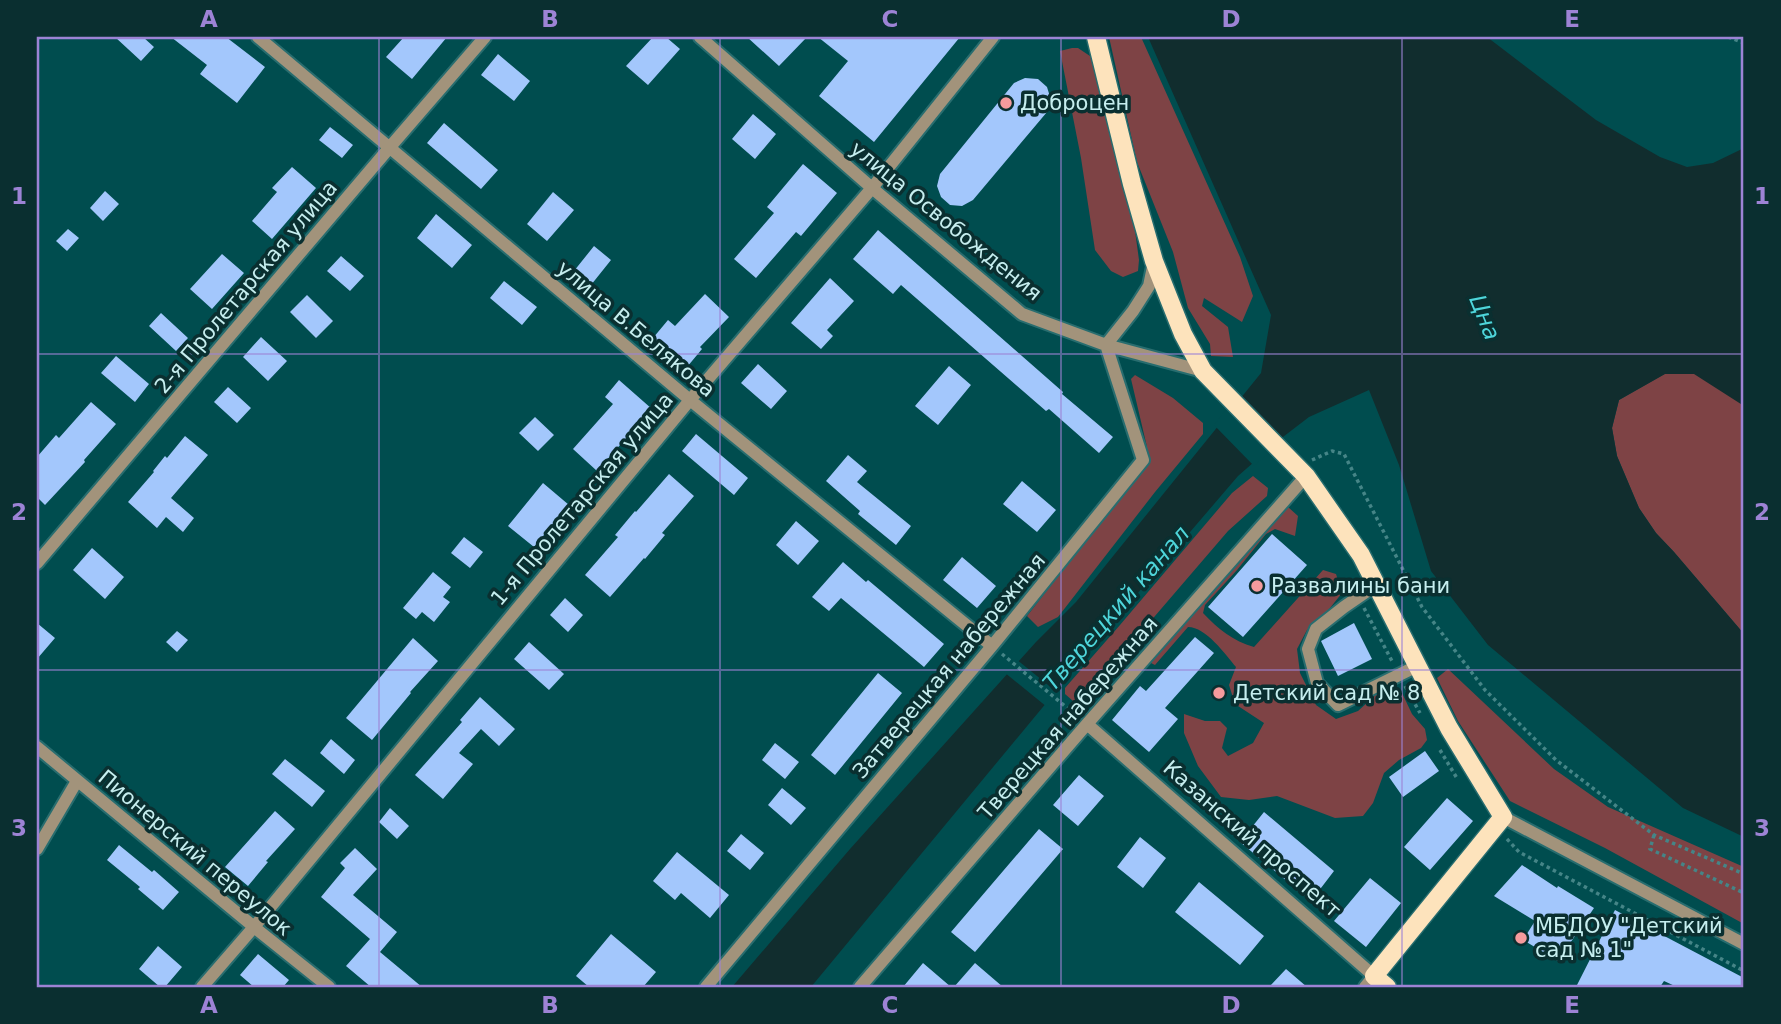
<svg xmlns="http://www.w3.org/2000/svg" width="1781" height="1024" viewBox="0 0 1781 1024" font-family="'DejaVu Sans',sans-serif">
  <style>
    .green { fill: #7e4345 }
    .water { fill: #112d2e }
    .pier { fill: #004d4f }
    .building { fill: #a3c7fc }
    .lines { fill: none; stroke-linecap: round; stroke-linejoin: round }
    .minor-casing { stroke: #286d6f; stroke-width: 16 }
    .major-casing { stroke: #286d6f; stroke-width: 21 }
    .path { stroke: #458587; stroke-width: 3.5; stroke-dasharray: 3.5 3.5; stroke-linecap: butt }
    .minor { stroke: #a2937b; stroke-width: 12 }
    .major { stroke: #fde3bc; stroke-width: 18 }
    .grid { fill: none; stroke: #9d83d5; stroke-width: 2; stroke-opacity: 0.55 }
    .poi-dot { fill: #f59b9d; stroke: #0a2f30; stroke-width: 2.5 }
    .labels { text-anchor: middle; stroke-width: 7; stroke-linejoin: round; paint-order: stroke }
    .poi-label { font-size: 21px; fill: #c6eeef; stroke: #0a2f30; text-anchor: start }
    .street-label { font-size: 21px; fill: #c6eeef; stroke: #0a2f30 }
    .water-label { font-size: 23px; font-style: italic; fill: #4ed5da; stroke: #0a2f30 }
    .neatline { fill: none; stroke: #9d83d5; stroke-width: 2.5 }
    .grid-label { font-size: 23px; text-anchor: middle; font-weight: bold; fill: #9d83d5 }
  </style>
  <rect width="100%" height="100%" fill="#004d4f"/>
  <!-- green -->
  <path class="green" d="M1109,37H1141L1240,257L1253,296L1242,322L1204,298L1202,306L1228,327L1233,357L1211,356L1210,344L1188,308L1173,252L1137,162Z
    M1072,48H1078L1093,58L1133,216L1139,260L1138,271L1123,277L1111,271L1095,250L1081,158L1060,51Z
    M1744,309V634L1674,552L1656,533L1639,508L1617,456L1612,428L1619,400L1689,360Z
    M1135,375L1173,398L1203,423V434L1155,492L1058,617L1038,627L1027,616L1112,507L1145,468L1147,447L1131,379Z
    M1253,476L1268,488L1267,496L1228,531L1082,701H1073L1065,694V688L1120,625L1232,493Z
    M1282,504L1288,507L1298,516L1295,536L1275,529L1266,534L1237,570L1205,605L1203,613C1218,629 1233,641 1254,647L1323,570L1336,574L1342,593L1330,608L1307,630L1297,649L1300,673L1316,705L1336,719L1358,711L1379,692L1392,687L1402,693L1412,714L1425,729L1427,740L1421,748L1399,760L1384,773L1373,803L1363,816L1335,818L1277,796L1249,800L1221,797L1198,766L1184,733V714L1205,721H1220L1227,728L1222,748L1228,756L1253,743L1264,723L1235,704L1229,685L1236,667C1225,654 1206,627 1188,627L1155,665L1149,662Z
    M1448,669L1554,769L1608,807L1744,867V924L1605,848L1510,801L1458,721L1437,678Z"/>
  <!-- water -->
  <path class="water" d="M1148,37H1487L1596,120L1660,157L1687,167L1713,163L1744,148V406L1694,374H1665L1619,400L1612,428L1617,456L1639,508L1656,533L1674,552L1744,634V837L1683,808L1488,645L1431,571L1399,465L1369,390L1309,417L1279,440L1238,476L1119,615L811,987H732L850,849L1036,642L1076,602L1261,373L1271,315Z"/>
  <!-- pier -->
  <path class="pier" d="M1235,399L1278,446L1254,466L1214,425Z
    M1016,659L1058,693L1047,707L1004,672Z"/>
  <!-- building -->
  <path class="building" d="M115,37H143L154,47L141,61Z
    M171,37H226L265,67L237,103L200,74L207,65Z
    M404,37H447L412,79L386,57Z
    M653,37H666L680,49L648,85L626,66Z
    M747,37H807L779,66Z
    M818,37H960L874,142L819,96L848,61Z
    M498,54L530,81L514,101L481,75Z
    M1025,78L1038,79L1047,87L1051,100L1047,112L973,200L962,206L950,205L941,197L937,186L940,174L1014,83Z
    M753,114L776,134L755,159L732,139Z
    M444,123L498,170L481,189L427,143Z
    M330,127L353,145L342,158L319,140Z
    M803,164L837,193L801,236L796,232L756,278L734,259L774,213L767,207Z
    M292,167L316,188L272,239L252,221L277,192L272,188Z
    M105,191L119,204L103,221L90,208Z
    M553,192L574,210L547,241L527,224Z
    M436,214L472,245L452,268L417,238Z
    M68,229L79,238L67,251L56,241Z
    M878,230L1063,392L1062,394L1113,437L1099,453L1049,409L1046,411L901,285L893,294L853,259Z
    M594,246L611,260L591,285L574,271Z
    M222,254L244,273L212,309L190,289Z
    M341,256L364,276L350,291L327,271Z
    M830,278L854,301L827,330L833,336L821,349L791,323Z
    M504,281L537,307L522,325L490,298Z
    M705,294L729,317L700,347L702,349L687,367L653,338L668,320L675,326Z
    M307,295L333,321L316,338L290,312Z
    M161,313L188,338L176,351L149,326Z
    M261,337L287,361L268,381L243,357Z
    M116,356L149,384L135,402L101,373Z
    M758,364L787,391L771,409L741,383Z
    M949,366L971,385L938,425L915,406Z
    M619,380L652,409L597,471L573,449L613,404L605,397Z
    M228,387L251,408L237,423L214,402Z
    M91,402L116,424L84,460L85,462L45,505L37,497V457L56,435L59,438Z
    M535,417L554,435L538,451L519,433Z
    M696,434L748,478L734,495L682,451Z
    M185,436L208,455L171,498L194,518L183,532L166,517L157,528L128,502L154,472L153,471L165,456L167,458Z
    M848,455L867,471L857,482L911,526L896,545L858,514L860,511L826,481Z
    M669,474L694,496L662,533L665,535L645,559L644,558L610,597L585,575L618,537L615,535L635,511L636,512Z
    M1022,481L1056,510L1037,532L1003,504Z
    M543,483L569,505L534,547L508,526Z
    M796,521L819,541L798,565L776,545Z
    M1272,534L1307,565L1243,637L1208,607Z
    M464,537L483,552L470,568L451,553Z
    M92,548L124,577L105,599L73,570Z
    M962,557L996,586L977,608L943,580Z
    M843,562L866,582L868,580L944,644L924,667L841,598L829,611L812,597Z
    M433,572L451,587L443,597L450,602L434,622L422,612L416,619L403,608Z
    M565,598L583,615L568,632L550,615Z
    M37,623L55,638L37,659Z
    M1354,623L1372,659L1338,676L1321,641Z
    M177,631L188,640L177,652L166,642Z
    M1195,637L1214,653L1165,708L1178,719L1149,752L1112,720L1140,686L1146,691Z
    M413,638L438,661L410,692L411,693L372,740L346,718Z
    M529,642L564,674L549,690L514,659Z
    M878,673L902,693L835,775L811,755Z
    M480,697L515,729L499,746L481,729L459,753L473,764L443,799L415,775L462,722L460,720Z
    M331,739L355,760L344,774L320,753Z
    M775,743L799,762L785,779L762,760Z
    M1425,751L1439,771L1403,797L1389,777Z
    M285,759L325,791L312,807L272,774Z
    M1079,775L1104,796L1078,826L1053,805Z
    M782,788L806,808L791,825L768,805Z
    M1447,798L1473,821L1430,870L1404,847Z
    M390,808L409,826L397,839L379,822Z
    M275,811L295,829L266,861L268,862L248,886L225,867Z
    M1264,812L1334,871L1311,901L1240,842Z
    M1039,829L1063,849L975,952L951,932Z
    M741,834L764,853L750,870L727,851Z
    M1140,837L1166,858L1143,888L1117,867Z
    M119,845L152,872L154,870L179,892L163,910L138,889L140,887L107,860Z
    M355,848L377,869L353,895L397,932L380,952L422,987H371L346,966L370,939L321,897L345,868L340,863Z
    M677,852L729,895L710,918L681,893L675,900L653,881Z
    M1522,865L1557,888L1558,886L1594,908L1558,961L1523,940L1535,921L1494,896Z
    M1370,878L1401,903L1366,947L1334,921Z
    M1199,882L1264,936L1240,965L1175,912Z
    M1615,910L1744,978V987H1677L1664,981L1660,987H1576Z
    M611,934L656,972L643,987H589L576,976Z
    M158,946L182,967L165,987H160L139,969Z
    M258,954L289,980L283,987H254L240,975Z
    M923,963L951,987H903Z
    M975,963L1003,987H954Z
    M1286,969L1307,987H1269Z"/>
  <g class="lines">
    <!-- minor casing -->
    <g class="minor-casing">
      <path id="minor" d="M258,37L690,400L992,646
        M700,37L872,188L1022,314L1106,345L1203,371
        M37,563L390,147L485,37
        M1376,585L1344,607L1316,629L1308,649L1317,683L1338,705L1417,666
        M1087,724L1374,976L1365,987
        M37,747L254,927L329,987
        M1503,817L1744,944
        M37,849L77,781
        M202,987L254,927L690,400L872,188L993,37
        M706,987L992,646L1143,460L1106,345L1133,311L1149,286L1154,262
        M860,987L1087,724L1306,476"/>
    </g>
    <!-- major casing -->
    <g class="major-casing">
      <path id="major" d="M1096,37L1132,184L1154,261L1183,334L1203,371L1306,476L1361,555L1449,728L1503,817L1374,976L1387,987"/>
    </g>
    <!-- path -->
    <path class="path" d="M1728,37L1744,43
      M1312,460L1332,451L1344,454L1422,607L1485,690L1556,760L1654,835L1744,874
      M1364,608L1393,663
      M1002,654L1077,716
      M1405,686L1420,713
      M1440,750L1458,780
      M1654,835L1650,849L1744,893
      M1507,839L1519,852L1744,971"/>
    <!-- minor -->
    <use href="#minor" class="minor"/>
    <!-- major -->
    <use href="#major" class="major"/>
  </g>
  <!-- grid -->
  <path class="grid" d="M379,37V987M720,37V987M1061,37V987M1402,37V987M37,354H1744M37,670H1744"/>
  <!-- markers -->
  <g class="poi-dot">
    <circle cx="1006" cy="103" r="7"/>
    <circle cx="1257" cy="586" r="7"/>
    <circle cx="1219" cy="693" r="7"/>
    <circle cx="1521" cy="938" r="7"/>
  </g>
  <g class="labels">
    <!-- poi labels -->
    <g class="poi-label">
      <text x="1020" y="110">Доброцен</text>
      <text x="1271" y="593">Развалины бани</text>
      <text x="1233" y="700">Детский сад № 8</text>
      <text x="1535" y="933">МБДОУ "Детский<tspan x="1535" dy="24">сад № 1"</tspan></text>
    </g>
    <!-- street labels -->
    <g class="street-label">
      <text transform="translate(946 221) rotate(39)" y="7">улица Освобождения</text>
      <text transform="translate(246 287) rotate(-50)" y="7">2-я Пролетарская улица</text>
      <text transform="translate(636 329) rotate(40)" y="7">улица В.Белякова</text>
      <text transform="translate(582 499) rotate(-50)" y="7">1-я Пролетарская улица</text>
      <text transform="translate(949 666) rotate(-50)" y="7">Затверецкая набережная</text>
      <text transform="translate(1068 718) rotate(-49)" y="7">Тверецкая набережная</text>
      <text transform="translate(1252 839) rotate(41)" y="7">Казанский проспект</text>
      <text transform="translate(195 853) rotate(40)" y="7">Пионерский переулок</text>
    </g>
    <!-- water labels -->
    <g class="water-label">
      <text transform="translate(1485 317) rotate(68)" y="8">Цна</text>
      <text transform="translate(1116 608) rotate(-49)" y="8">Тверецкий канал</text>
    </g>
  </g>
  <!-- border -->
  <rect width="1781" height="1024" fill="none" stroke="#0a2f30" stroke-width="77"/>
  <rect x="38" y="38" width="1704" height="948" class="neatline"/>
  <g class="grid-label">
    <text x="209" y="27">A</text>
    <text x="550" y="27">B</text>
    <text x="890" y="27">C</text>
    <text x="1231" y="27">D</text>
    <text x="1572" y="27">E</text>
    <text x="19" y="204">1</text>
    <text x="1762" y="204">1</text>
    <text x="19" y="520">2</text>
    <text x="1762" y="520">2</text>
    <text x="19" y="836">3</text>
    <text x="1762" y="836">3</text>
    <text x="209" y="1013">A</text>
    <text x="550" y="1013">B</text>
    <text x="890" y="1013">C</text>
    <text x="1231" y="1013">D</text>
    <text x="1572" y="1013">E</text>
  </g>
</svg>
